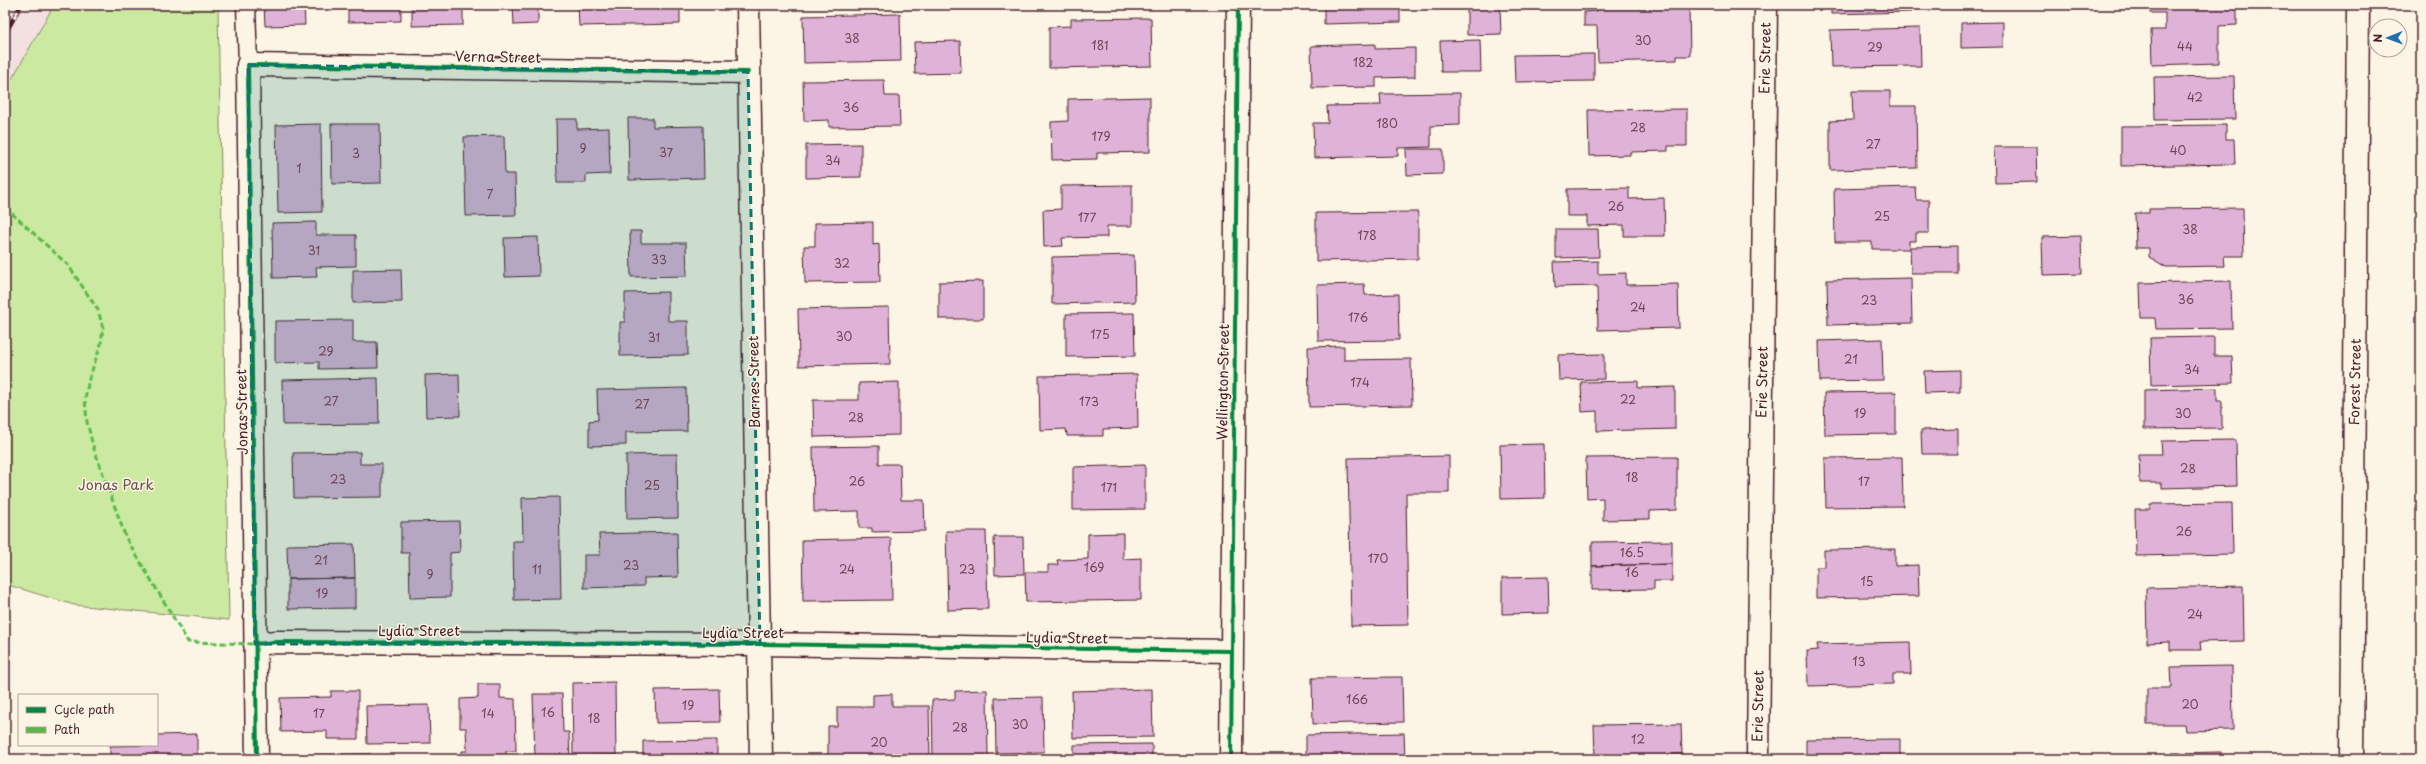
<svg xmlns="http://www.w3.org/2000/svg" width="2426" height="764" viewBox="0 0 2426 764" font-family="'Playpen Sans',sans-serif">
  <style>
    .built { fill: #f3e1e1 }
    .green { fill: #cbe9a1; stroke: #8a8466 }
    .building { fill: #dfb3d8; stroke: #4a1f2b }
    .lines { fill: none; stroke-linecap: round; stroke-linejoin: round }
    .service-casing { stroke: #4a1f2b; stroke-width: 21 }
    .minor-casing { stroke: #4a1f2b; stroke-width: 25 }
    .tertiary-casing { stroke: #4a1f2b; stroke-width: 25 }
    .service { stroke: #fcf5e5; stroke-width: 18 }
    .minor { stroke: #fcf5e5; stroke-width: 22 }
    .tertiary { stroke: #fcf5e5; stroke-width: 22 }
    .rail-casing { stroke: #4a1f2b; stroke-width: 4.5 }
    .rail { stroke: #fcf5e5; stroke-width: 3; stroke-dasharray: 9; stroke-linecap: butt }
    .quiet { stroke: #58b947; stroke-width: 3; stroke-dasharray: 6 3; stroke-linecap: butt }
    .cycleway-casing { stroke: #fcf5e5; stroke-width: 6 }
    .cycleway { stroke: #00873e; stroke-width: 4 }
    .marked { fill: #0f766e; fill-opacity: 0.2; stroke: #0f766e; stroke-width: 3; stroke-dasharray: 8 5; stroke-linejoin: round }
    .labels { text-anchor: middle; stroke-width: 3; stroke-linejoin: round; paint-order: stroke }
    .number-label { font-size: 12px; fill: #6f4456 }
    .street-label { font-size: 14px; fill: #4a1f2b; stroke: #fcf5e5 }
    .park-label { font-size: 14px; fill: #6a5248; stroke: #fcf5e5 }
  </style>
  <rect width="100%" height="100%" fill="#fcf5e5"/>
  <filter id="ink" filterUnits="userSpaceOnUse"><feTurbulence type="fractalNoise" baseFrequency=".025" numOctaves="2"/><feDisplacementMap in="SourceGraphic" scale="8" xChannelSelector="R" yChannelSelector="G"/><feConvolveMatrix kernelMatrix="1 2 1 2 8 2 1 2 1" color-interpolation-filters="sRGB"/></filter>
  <g filter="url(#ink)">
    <!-- built -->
    <path class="built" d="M5,5H54L5,91Z"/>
    <!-- green -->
    <path class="green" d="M54,5H218L229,620L74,605L5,584V91Z"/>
    <!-- building -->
    <path class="building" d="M264,5H304L305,25L265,26Z
      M348,5H401V21L348,22Z
      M412,5H463V25L412,26Z
      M513,5H538V24L514,25Z
      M578,5H680V24L579,26Z
      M1324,5H1400V22L1324,24Z
      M1597,5H1676V7H1689L1690,56H1677V60L1598,62L1597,26H1584V12L1597,11Z
      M1831,5H1912V12L1831,14Z
      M2150,5H2237V25L2219,26V63L2152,65L2151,30H2165V13H2150Z
      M1467,7H1500L1501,34L1467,35Z
      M900,14L901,61L804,63L803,16Z
      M1151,18L1152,66L1049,68V27L1071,26V19Z
      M2003,22V47L1961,48V23Z
      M1920,28L1921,66L1831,67L1830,30Z
      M1480,40L1481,72H1441L1440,41Z
      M960,41L961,73L915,74L914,42Z
      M1375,44V49L1415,48V77L1376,78V87L1312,88L1311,46Z
      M1594,54V81L1515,82L1514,55Z
      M2234,76L2235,119L2155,120L2154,77Z
      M884,80L885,96H899L900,126L829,127V120L804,121L803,81Z
      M1852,91H1890V106H1916L1917,168L1830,170V121L1853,120Z
      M1460,93V125L1431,126V147L1398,148V156L1314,158L1313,123H1328L1327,106L1381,105L1380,94Z
      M1150,97V152L1097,153V159L1052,160L1051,122L1068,121V99Z
      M1687,109V146H1668V151L1630,152V155L1589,156L1588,110Z
      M628,118H653V127L703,126L704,178L629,180Z
      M556,119H577V129L609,128L610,174L586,175V183H557Z
      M321,124L322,212L278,213L276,125Z
      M331,124H380L381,183L332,184Z
      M2226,125V139H2234L2235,164L2121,166V126Z
      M504,136L505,174H515L516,215L466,216L464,137Z
      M861,144V177L806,178V145Z
      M1994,147H2036L2037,182L1995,183Z
      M1406,149H1443V174L1407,175Z
      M1132,185V226H1107V237L1062,238L1063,246L1044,247L1043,210L1061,209V186Z
      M1915,187L1916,200H1929V233H1916V241H1909V249H1872V242H1835L1834,189Z
      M1629,188V199L1664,198L1665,236H1624V225L1587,226V216H1567V189Z
      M2243,208L2244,256H2224L2225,266L2166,267L2149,257V248H2136L2135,213H2149V209Z
      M1418,212V259L1316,261V213Z
      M316,222V235H356V266L316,267L317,277L273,278L272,223Z
      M873,222V245L879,244L880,282L805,283L804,246H815V223Z
      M1556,229H1598L1599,257L1556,258Z
      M630,231H641V243H686L687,276L631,277Z
      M2081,236L2082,274L2043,275L2042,237Z
      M538,237L539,276L505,277L504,238Z
      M1957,246V273H1911L1910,247Z
      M1134,255L1135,302L1052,304V257Z
      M1598,261V274L1626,273V285L1678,284L1679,328L1598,330L1597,286L1555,287L1554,262Z
      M401,269L402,302L353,303V270Z
      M1911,278L1912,323L1828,325L1827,280Z
      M983,281V319H939V282Z
      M2231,281L2232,328L2156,329L2155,318H2141L2140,283Z
      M1364,284L1365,295L1398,294L1399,340L1318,341L1317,285Z
      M668,292V321H688V355L620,356V322H625V293Z
      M889,307L890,364L799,366L798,309Z
      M1134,313L1135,356L1066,357V314Z
      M353,320V342H377L378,368L319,369V362L275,363V321Z
      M2214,337V356H2232L2233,383L2151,385L2150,338Z
      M1882,339L1883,380L1820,381L1819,341Z
      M1344,346V360L1411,359L1412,405L1309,407L1308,347Z
      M1604,354V379L1559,380L1558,355Z
      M1960,370V392L1925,393L1924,371Z
      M459,374L460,416L426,417L425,375Z
      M1137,374L1138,428L1103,429V436H1067L1066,429L1040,430L1039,376Z
      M378,378L379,424L283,425L282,380Z
      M1638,381V388L1675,387V429L1597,431V411L1582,412L1581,382Z
      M899,382V435L814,437L813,400H859V383Z
      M686,388L687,431L626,432V445L589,446V421L598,420L597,390Z
      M2217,388V401H2222V428L2144,429V390Z
      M1896,392V434L1825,435L1824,393Z
      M1958,429V454H1922L1921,430Z
      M2236,440L2237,486L2162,488V483H2140L2139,454H2162L2161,441Z
      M1544,444L1545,498L1501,499L1500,445Z
      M879,446V464H900L901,500H924L925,531L872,532V528H859V511L814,512L813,447Z
      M360,452V464H382V497L294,498L293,453Z
      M677,454L678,518L627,519L626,455Z
      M1449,456V493H1406L1408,625L1351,626L1348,458Z
      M1677,457V510L1650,511V519L1603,520V498L1587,499L1586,458Z
      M1902,457L1903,506L1826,507L1825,458Z
      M1145,465V509L1073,510V467Z
      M559,497L561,599L514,600L513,541H523L522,498Z
      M2232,503L2233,554L2136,556L2135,509H2150V504Z
      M459,521L460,552L450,553V597L410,598L409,553H401V522Z
      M946,531H986L988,609L948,610Z
      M677,532L678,577L644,578V586L584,588V555H600L599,534Z
      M1123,533V559L1141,558V600L1026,602L1025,572H1048V565H1058L1057,560L1088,559V534Z
      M994,537H1023L1024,574L995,575Z
      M891,538L892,600L803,601L802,540Z
      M1672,541V564L1592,566V542Z
      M354,544L355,578L288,579L287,545Z
      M1895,549V566L1918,565L1919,596L1816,598V567H1824V550Z
      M1672,564V581H1654V589L1592,590V566Z
      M1548,577L1549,613L1502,614V578Z
      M355,578V608L288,609V579Z
      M2243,586L2244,641L2200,642L2201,650H2170V642L2147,643L2146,588Z
      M1910,642L1911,674H1893V684L1808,686L1807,651L1818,650L1817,644Z
      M2232,666L2233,730L2185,731L2184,724H2147V688H2171L2170,667Z
      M1402,677L1403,722L1313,724L1312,678Z
      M615,682L616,755L573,756L572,683Z
      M478,684H500V698L515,699L516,751H506V759H462V751H467L466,728H460V699L478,698Z
      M719,689L720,722L656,723L655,690Z
      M1152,689L1153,737L1073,738L1072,691Z
      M987,690L988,756L933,757L932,700L955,699V691Z
      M331,691H358V739H327V731L281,732L280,698L331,697Z
      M533,694H562L563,732H569L570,759H535Z
      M892,694V706H929L930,759H828V726H837V707H873V695Z
      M1043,697L1044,752L996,753L995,698Z
      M429,705L430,743L367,744L366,706Z
      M1681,724L1682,754H1672V759H1595L1594,725Z
      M1404,733L1405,759H1306V735Z
      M197,734V759H110V746L157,745V735Z
      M1900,739V759H1806V740Z
      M717,740V759H643V741Z
      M1152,744V759H1074V745Z
      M2221,752V759H2172V753Z
      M371,754V759H295V755Z"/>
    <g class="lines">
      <!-- service casing -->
      <g class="service-casing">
        <path id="service" d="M246,5L248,65"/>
      </g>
      <!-- minor casing -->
      <g class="minor-casing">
        <path id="minor" d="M748,5L761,759
          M255,644L277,642L760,644L1231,651
          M257,759L248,65L748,72
          M1758,759L1766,5
          M2352,759L2358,5"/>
      </g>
      <!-- tertiary casing -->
      <g class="tertiary-casing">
        <path id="tertiary" d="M1231,759L1238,5"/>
      </g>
      <!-- service -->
      <use href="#service" class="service"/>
      <!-- minor -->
      <use href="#minor" class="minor"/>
      <!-- tertiary -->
      <use href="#tertiary" class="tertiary"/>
      <!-- rail casing -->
      <g class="rail-casing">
        <path id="rail" d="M5,34L21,5"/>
      </g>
      <!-- rail -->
      <use href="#rail" class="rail"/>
      <!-- quiet -->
      <path class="quiet" d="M5,207L68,265L98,310L103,328L101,344L89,379L85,399L87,422L93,446L126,538L188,642L255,644"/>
      <!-- cycleway casing -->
      <g class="cycleway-casing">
        <path id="cycleway" d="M255,644L277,642L760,644L1231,651
          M257,759L248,65L748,72
          M1231,759L1238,5"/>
      </g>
      <!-- cycleway -->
      <use href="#cycleway" class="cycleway"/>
    </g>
  </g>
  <!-- marked area -->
  <path class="marked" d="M248,65L748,72L760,644H255Z"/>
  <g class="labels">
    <!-- number labels -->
    <g class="number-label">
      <text x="852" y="43">38</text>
      <text x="1643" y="45">30</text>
      <text x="1100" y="50">181</text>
      <text x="2185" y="51">44</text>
      <text x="1875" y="52">29</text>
      <text x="1363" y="67">182</text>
      <text x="2195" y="102">42</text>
      <text x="851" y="112">36</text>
      <text x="1387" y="128">180</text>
      <text x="1638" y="132">28</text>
      <text x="1101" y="141">179</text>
      <text x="1873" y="149">27</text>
      <text x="583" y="153">9</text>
      <text x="2178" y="155">40</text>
      <text x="666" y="157">37</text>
      <text x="356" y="158">3</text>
      <text x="833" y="165">34</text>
      <text x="299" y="173">1</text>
      <text x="490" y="199">7</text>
      <text x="1616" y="211">26</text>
      <text x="1882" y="221">25</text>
      <text x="1087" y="222">177</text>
      <text x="2190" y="234">38</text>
      <text x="1367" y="240">178</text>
      <text x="314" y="255">31</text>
      <text x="659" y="264">33</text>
      <text x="842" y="268">32</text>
      <text x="2186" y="304">36</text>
      <text x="1869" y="305">23</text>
      <text x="1638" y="312">24</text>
      <text x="1358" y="322">176</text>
      <text x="1100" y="339">175</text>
      <text x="844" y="341">30</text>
      <text x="654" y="342">31</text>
      <text x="326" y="356">29</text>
      <text x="1851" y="364">21</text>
      <text x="2192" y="374">34</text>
      <text x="1360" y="387">174</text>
      <text x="1628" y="404">22</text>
      <text x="331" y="406">27</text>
      <text x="1089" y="406">173</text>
      <text x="642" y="409">27</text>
      <text x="1860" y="418">19</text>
      <text x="2183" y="418">30</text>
      <text x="856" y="422">28</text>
      <text x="2188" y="473">28</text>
      <text x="1632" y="482">18</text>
      <text x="338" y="484">23</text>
      <text x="857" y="486">26</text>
      <text x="1864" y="486">17</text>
      <text x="652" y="490">25</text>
      <text x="1109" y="492">171</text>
      <text x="2184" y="536">26</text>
      <text x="1632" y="557">16.5</text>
      <text x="1378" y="563">170</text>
      <text x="321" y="565">21</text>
      <text x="631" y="570">23</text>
      <text x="1094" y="572">169</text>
      <text x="537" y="574">11</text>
      <text x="847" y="574">24</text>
      <text x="967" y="574">23</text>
      <text x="1632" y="577">16</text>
      <text x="430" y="579">9</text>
      <text x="1867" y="586">15</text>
      <text x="322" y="598">19</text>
      <text x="2195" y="619">24</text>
      <text x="1859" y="666">13</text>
      <text x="1357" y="704">166</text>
      <text x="2190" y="709">20</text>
      <text x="688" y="710">19</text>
      <text x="548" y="717">16</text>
      <text x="319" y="718">17</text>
      <text x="488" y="718">14</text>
      <text x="594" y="723">18</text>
      <text x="1020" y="729">30</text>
      <text x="960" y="732">28</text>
      <text x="1638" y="744">12</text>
      <text x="879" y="747">20</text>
    </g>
    <!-- street labels -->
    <g class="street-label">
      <text transform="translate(498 57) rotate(1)" y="5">Verna Street</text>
      <text transform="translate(1765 58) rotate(-89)" y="5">Erie Street</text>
      <text transform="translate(754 382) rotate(-91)" y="5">Barnes Street</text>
      <text transform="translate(1223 382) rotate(-89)" y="5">Wellington Street</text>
      <text transform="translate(1762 382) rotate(-89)" y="5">Erie Street</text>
      <text transform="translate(2355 382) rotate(-89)" y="5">Forest Street</text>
      <text transform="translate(242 412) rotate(-91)" y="5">Jonas Street</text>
      <text x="419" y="636">Lydia Street</text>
      <text x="743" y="638">Lydia Street</text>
      <text transform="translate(1067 638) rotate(1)" y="5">Lydia Street</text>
      <text transform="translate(1758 706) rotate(-89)" y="5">Erie Street</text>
    </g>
    <!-- park labels -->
    <g class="park-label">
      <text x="116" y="490">Jonas Park</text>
    </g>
  </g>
  <!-- margin -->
  <rect width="2426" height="764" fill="none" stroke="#fcf5e5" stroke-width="20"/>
  <rect x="10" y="10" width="2406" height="744" fill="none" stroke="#4a1f2b" stroke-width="1.5" filter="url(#ink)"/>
  <!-- legend -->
  <rect x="18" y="694" width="140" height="52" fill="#fcf5e5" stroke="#b59f9b"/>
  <rect x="26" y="707" width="20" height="6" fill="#00873e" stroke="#b59f9b"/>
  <text x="54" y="714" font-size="12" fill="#4a1f2b">Cycle path</text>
  <rect x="26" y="727" width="20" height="6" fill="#58b947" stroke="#b59f9b"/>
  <text x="54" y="734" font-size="12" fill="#4a1f2b">Path</text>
  <!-- north arrow -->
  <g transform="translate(2388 38) rotate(269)"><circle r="19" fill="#fcf5e5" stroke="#b59f9b"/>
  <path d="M0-3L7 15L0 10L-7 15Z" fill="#1f6fb2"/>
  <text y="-6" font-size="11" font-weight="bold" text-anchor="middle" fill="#4a1f2b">N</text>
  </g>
</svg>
